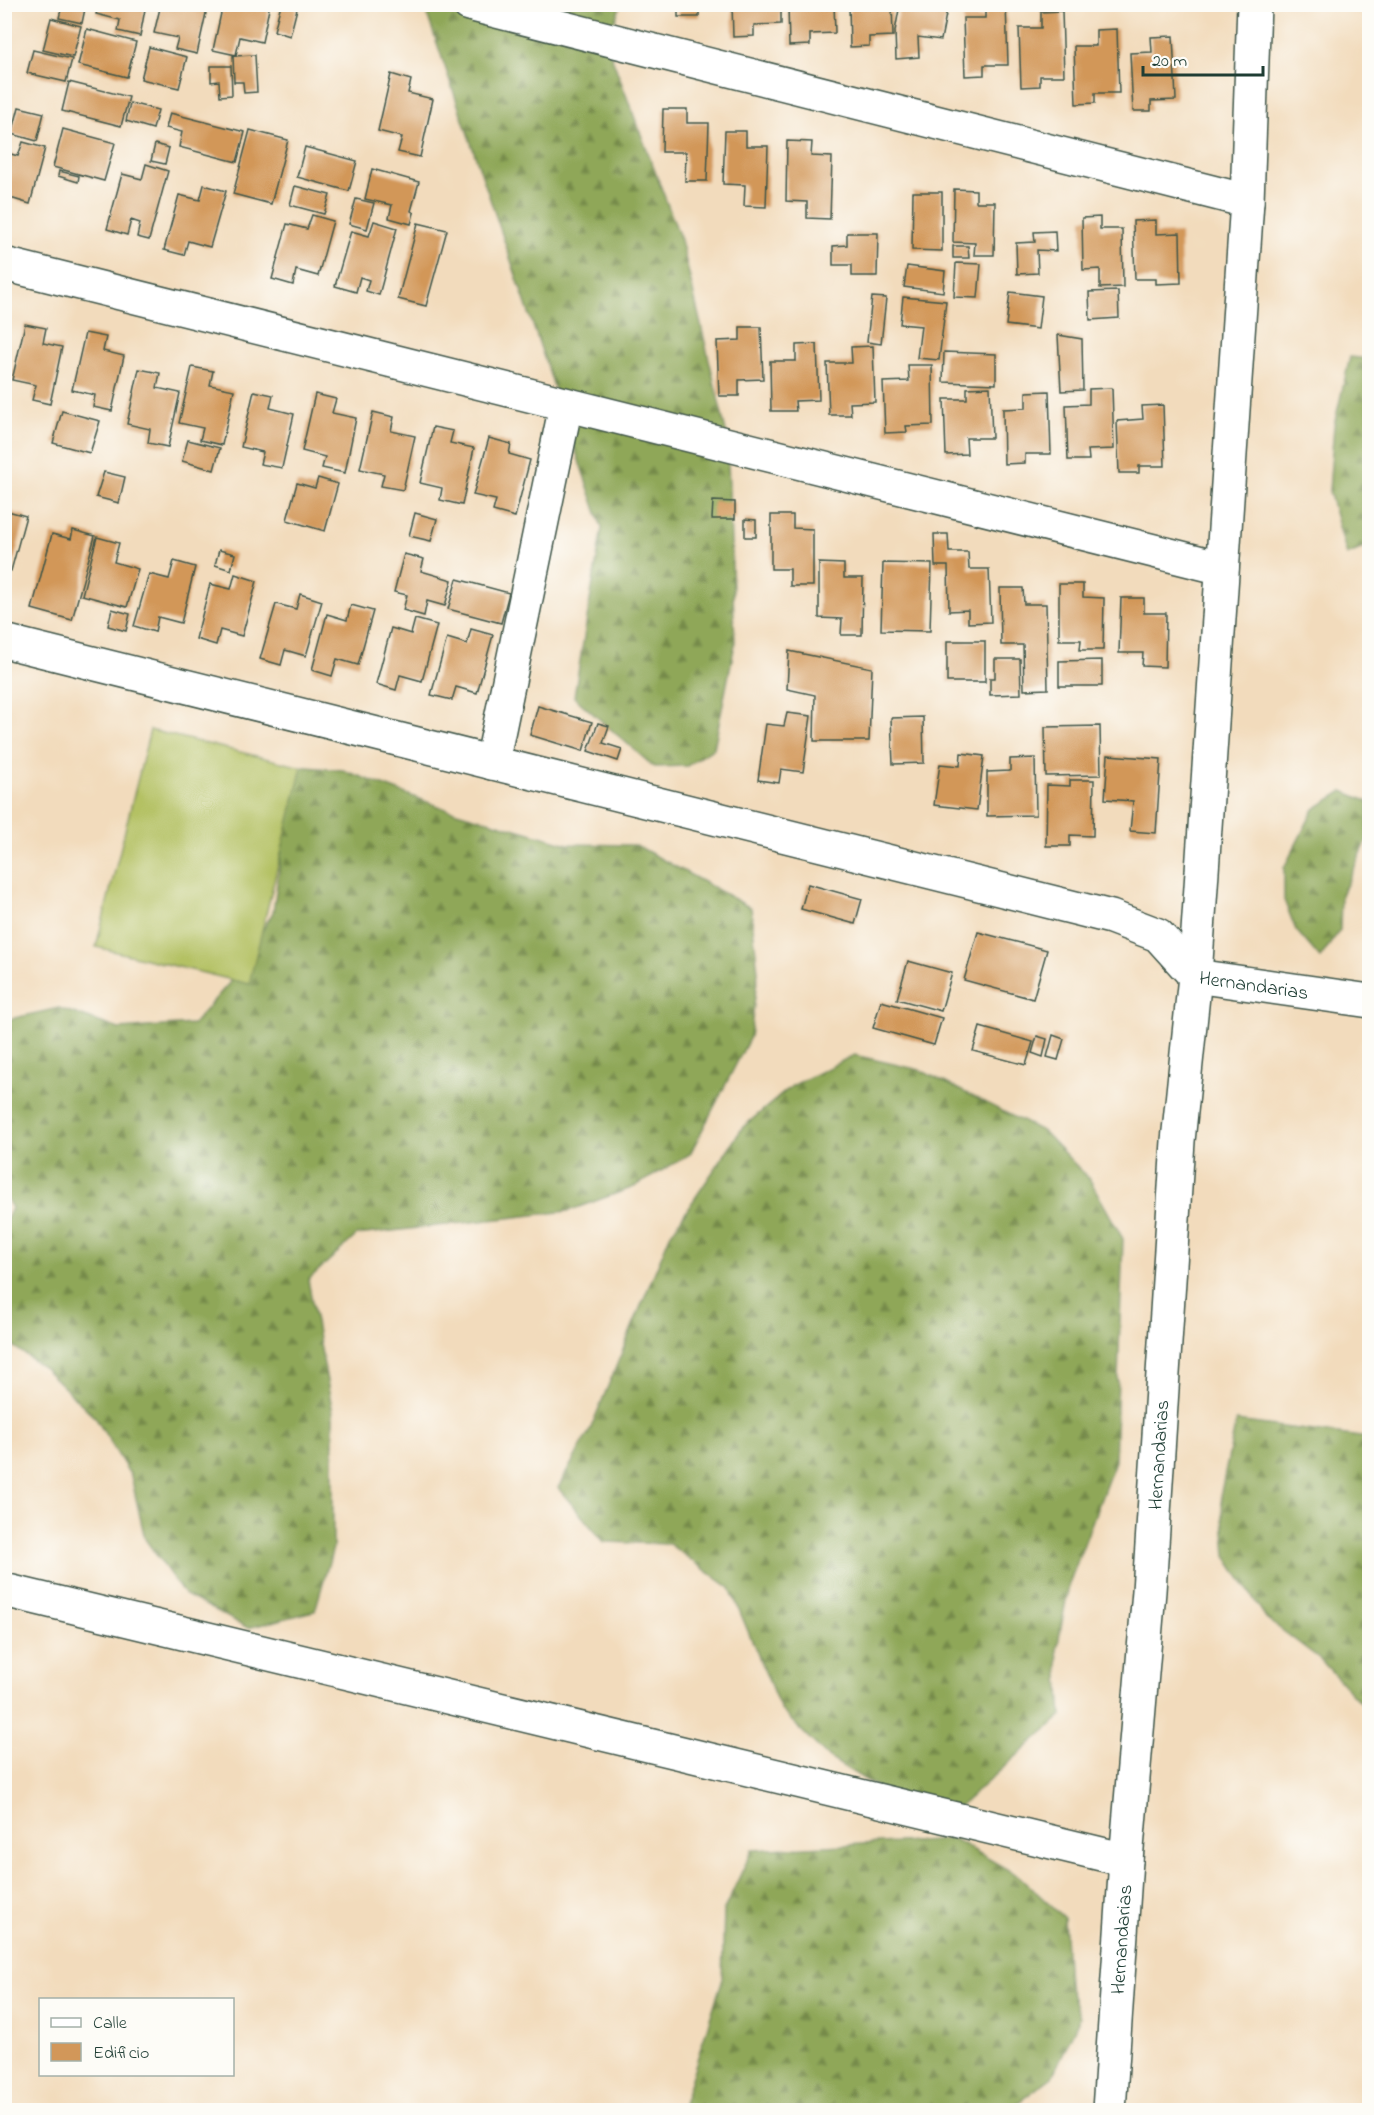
<svg xmlns="http://www.w3.org/2000/svg" width="1374" height="2115" viewBox="0 0 1374 2115" font-family="'Indie Flower',sans-serif">
  <style>
    .forest { fill: url(#forest-firs); stroke: #577246; stroke-width: 1.5 }
    .pitch { fill: #b4c163; stroke: #6a7f4c; stroke-width: 1.5 }
    .building { fill: #d29759 }
    .lines { fill: none; stroke-linecap: round; stroke-linejoin: round }
    .minor-casing { stroke: #3f5548; stroke-width: 36 }
    .minor { stroke: #fff; stroke-width: 33 }
    .labels { text-anchor: middle; stroke-width: 6; stroke-linejoin: round; paint-order: stroke }
    .street-label { font-size: 20px; fill: #1f3d34; stroke: #fdfcf7 }
  </style>
  <defs>
    <pattern id="forest-firs" width="22" height="20" patternUnits="userSpaceOnUse" patternTransform="scale(1.5)"><rect width="22" height="20" fill="#8fa759"/><path d="M5 1l3.5 6h-7zM16 11l3.5 6h-7z" fill="#74894a"/></pattern>
  </defs>
  <rect width="100%" height="100%" fill="#fdfcf7"/>
  <filter id="ink" filterUnits="userSpaceOnUse"><feTurbulence type="fractalNoise" baseFrequency=".0167" numOctaves="2"/><feDisplacementMap in="SourceGraphic" scale="12" xChannelSelector="R" yChannelSelector="G"/><feConvolveMatrix kernelMatrix="1 2 1 2 8 2 1 2 1" color-interpolation-filters="sRGB"/></filter>
  <filter id="wash" filterUnits="userSpaceOnUse"><feTurbulence type="fractalNoise" baseFrequency=".008" numOctaves="4" result="noise"/><feDisplacementMap in="SourceGraphic" scale="24" xChannelSelector="R" yChannelSelector="G"/><feGaussianBlur stdDeviation="1.35" result="paint"/><feColorMatrix in="noise" values="0 0 0 0 0 0 0 0 0 0 0 0 0 0 0 0 0 1.4 0 .05"/><feComposite in="paint" operator="in"/></filter>
  <g filter="url(#wash)">
    <rect width="100%" height="100%" fill="#f2dbbc"/>
    <!-- forest -->
    <path class="forest" d="M424,5H621L606,42L681,240L727,436L735,644L714,748L687,766L654,767L574,697L602,528Z
      M1350,357L1369,359L1370,545L1347,555L1329,491L1334,425Z
      M294,766L343,770L443,808L568,844L636,845L751,908L758,972L750,1037L690,1154L634,1187L568,1211L357,1235L308,1280L333,1413V1548L315,1611L248,1628L184,1594L145,1539L131,1476L95,1417L45,1369L5,1340V1222L12,1208L5,1196V1020L59,1008L119,1029L193,1024L238,973L273,912Z
      M1343,791L1369,802L1368,838L1341,897L1340,930L1320,958L1296,930L1284,900V868L1314,809Z
      M854,1055L920,1070L1044,1132L1090,1180L1123,1239L1115,1461L1069,1584L1057,1649L1062,1716L959,1807L887,1793L829,1758L781,1710L730,1588L669,1544L604,1542L558,1488L590,1430L670,1235L743,1127L792,1086Z
      M1236,1421L1369,1438V1712L1320,1659L1266,1618L1226,1556L1221,1492Z
      M954,1839L1019,1876L1064,1918L1068,1985L1080,2017L1052,2077L1008,2110H681L722,1981L724,1910L752,1850Z"/>
    <!-- pitch -->
    <path class="pitch" d="M150,730L302,767L249,984L96,947Z"/>
    <g id="blocks">
      <!-- building -->
      <path class="building" d="M86,4L82,23L59,18L62,6L58,4Z
        M99,4H146L140,36L118,31L120,20L96,14Z
        M161,4H208L197,54L175,49L178,38L154,33Z
        M223,4H270L262,42L240,37L236,55L213,50Z
        M281,4L298,5L290,36L274,31Z
        M678,4H699V17H678Z
        M732,4H781V24L754,25V36L733,37Z
        M788,4H834L835,33L810,34V45L789,46Z
        M849,4H892L893,36L869,37V46L850,47Z
        M900,4H948L941,40L918,37L919,57L896,59L895,31Z
        M985,4H1006L1008,65H984V75L965,76L963,18H985Z
        M1040,5H1061V8L1040,10Z
        M1062,11L1064,76H1040V86L1021,87L1019,28H1041V12Z
        M51,18L81,26L73,57L43,50Z
        M87,29L136,42L127,77L78,65Z
        M1117,29L1119,93H1095V103L1076,104L1074,46H1096V30Z
        M1173,36L1176,100L1151,101V111H1133L1130,53L1152,52L1151,37Z
        M149,47L187,57L179,88L141,79Z
        M33,50L72,59L66,82L27,73Z
        M255,55L257,92L244,93L243,82H234L233,56Z
        M211,66H231L232,95L220,96L219,81L211,82Z
        M391,74L411,80L408,93L433,99L420,157L398,152L402,137L378,131Z
        M69,82L129,97L121,126L62,111Z
        M130,103L158,110L153,129L126,121Z
        M19,107L44,113L37,141L12,134Z
        M663,109H687V123H709L707,181H685L686,152H662Z
        M170,113L245,132L237,162L179,147L182,132L166,128Z
        M63,129L115,143L104,181L53,167Z
        M250,130L288,140L271,204L233,194Z
        M725,131H746V146H768L766,207L744,206L745,185L723,184Z
        M787,141L812,142L811,156L832,157L830,219L807,218V202L786,201Z
        M23,142L45,148L30,204L7,197L4,205V152L18,156Z
        M155,144L169,148L165,164L151,161Z
        M305,147L357,161L349,191L297,177Z
        M146,164L168,171L149,240L137,237L140,223L131,220L127,235L107,229L122,174L142,179Z
        M372,169L419,182L411,211L414,213L411,224L389,218L392,205L365,199Z
        M59,171L79,176L78,182L58,176Z
        M204,185L226,191L210,247L188,241L184,255L164,250L179,195L200,200Z
        M295,186L330,195L324,214L290,205Z
        M954,189L976,190V202H995L994,255H974L975,243L953,242Z
        M913,192H942V251L912,250Z
        M356,199L374,203L367,229L349,224Z
        M312,215L333,221L318,276L296,270L293,285L272,279L287,224L307,229Z
        M1100,217V229H1122L1123,287L1100,288V269L1083,270L1082,218Z
        M1156,220V234L1180,233L1181,283L1156,284V279H1135L1133,221Z
        M374,221L397,228L379,295L366,291L369,280L360,277L356,292L335,286L351,231L369,236Z
        M418,223L447,230L426,306L398,299Z
        M1055,231L1056,251L1037,250L1038,273L1017,274L1016,243L1035,242L1034,232Z
        M847,233H878L877,276H852V265H833V246L847,245Z
        M953,246H968L969,258H953Z
        M956,263L981,264L978,298L954,297Z
        M907,266L945,271L943,292L904,287Z
        M1118,291L1119,318L1090,320L1089,292Z
        M1010,292L1042,296L1038,329L1006,325Z
        M872,297L886,298L881,344L867,342Z
        M903,297L946,301L939,360L917,358L921,326L900,324Z
        M25,324L46,328L43,343L62,347L50,404L32,400L36,385L12,380Z
        M740,327H761L763,379L739,380V396H719L717,341L740,340Z
        M85,333L106,337L103,351L124,356L112,411L93,407L95,395L72,390Z
        M1058,335L1082,339L1083,390L1061,391Z
        M817,344L819,400L795,401L796,411H771L770,361H796V345Z
        M873,346L875,402L850,403L851,415H829L827,363H852L851,347Z
        M944,352L996,354V384L943,382Z
        M908,365H932L933,425L906,426L907,432L885,433L883,382L909,381Z
        M192,367L213,371L210,385L234,390L222,445L200,440L203,428L179,423Z
        M139,369L160,373L157,388L180,393L168,447L148,443L150,429L127,424Z
        M990,387L992,438H966L967,454L946,455L944,399H967V388Z
        M1112,388L1114,449L1088,450L1089,460H1068L1066,405L1089,404V389Z
        M254,391L273,395L270,408L294,414L282,468L260,464L263,452L241,447Z
        M1049,391L1051,454H1025V463L1004,464L1003,409L1026,408V392Z
        M315,394L336,399L332,413L356,418L345,473L322,468L325,457L302,451Z
        M1163,405L1165,466H1139V473H1119L1117,421L1143,419L1142,406Z
        M62,411L100,421L90,453L53,443Z
        M373,412L394,417L391,431L415,436L403,490L381,486L384,474L360,469Z
        M433,427L453,431L450,443L474,448L462,505L440,500L442,488L420,483Z
        M489,438L511,444L509,454L530,460L515,517L493,511L496,500L473,495Z
        M188,440L220,448L214,470L182,461Z
        M104,472L125,477L119,503L96,497Z
        M318,478L338,484L325,531L287,520L297,483L315,488Z
        M713,501L735,502V519H712Z
        M4,510L26,516L11,571L4,570Z
        M415,513L437,519L431,541L409,536Z
        M771,515H793V528L813,529V586H790V569H771Z
        M745,519L756,520V537H745Z
        M73,530L95,536L72,620L32,609L52,534L71,539Z
        M934,534H948L949,552H968L969,569H989L991,622L968,623V610L949,611L948,566H935Z
        M97,537L119,543L114,562L138,569L127,607L82,595Z
        M219,550L235,554L231,570L215,565Z
        M404,554L424,559L421,571L452,580L445,606L427,601L424,616L403,610L407,595L394,592Z
        M174,561L195,567L181,623L158,617L155,632L134,626L149,574L169,579Z
        M819,563L844,564V578H863L862,635H841L842,619L819,618Z
        M883,563L932,564L930,631L881,630Z
        M235,574L257,581L242,636L220,630L216,645L196,639L210,584L231,589Z
        M457,579L509,593L501,623L448,609Z
        M1059,584H1083V597L1104,598L1103,650H1080L1081,640H1059Z
        M1000,588H1023L1024,604H1046L1048,689L1024,690L1023,645H1001Z
        M300,594L322,601L306,656L285,650L281,665L260,659L276,604L296,609Z
        M1121,598H1144V613H1166L1165,667L1142,666L1143,653H1119Z
        M351,605L373,611L358,665L337,659L332,676L312,670L327,614L347,620Z
        M112,609L130,614L126,631L108,626Z
        M415,619L437,625L422,681L400,675L396,690L376,684L391,628L411,634Z
        M471,629L493,635L477,693L456,687L452,700L431,695L447,638L467,644Z
        M947,641H985V682H947Z
        M789,651L872,668L869,741H814L815,695L787,689Z
        M995,659H1020L1021,694L990,695V678H995Z
        M1102,660V686H1059V661Z
        M538,706L592,722L583,751L530,735Z
        M787,713L811,716L803,772L781,769L779,783L758,780L766,724L784,726Z
        M923,717L924,763L893,764L891,718Z
        M598,723L609,726L603,743L622,749L618,761L588,751Z
        M1100,726L1101,775L1046,776L1045,727Z
        M961,753L984,756L977,810L934,805L940,764L960,766Z
        M1108,755L1161,759L1156,833L1130,831L1133,801L1105,799Z
        M1035,758L1036,815L987,816V772L1010,771V759Z
        M1070,780H1094L1093,836L1070,835V846H1046L1047,785L1070,786Z
        M808,884L862,899L855,924L801,909Z
        M978,932L1047,950L1033,999L964,980Z
        M908,961L952,973L941,1011L897,999Z
        M881,1001L942,1018L934,1045L873,1028Z
        M980,1027L1033,1042L1026,1065L973,1051Z
        M1053,1035L1064,1039L1058,1060L1047,1057Z
        M1037,1036L1047,1039L1043,1057L1032,1053Z"/>
    </g>
  </g>
  <g filter="url(#ink)">
    <use href="#blocks" fill-opacity="0" stroke="#3f5548" stroke-width="1.5"/>
    <g class="lines">
      <!-- minor casing -->
      <g class="minor-casing">
        <g id="minor">
          <path d="M469,4L1247,201"/>
          <path d="M4,264L1222,568"/>
          <path d="M4,641L1111,917L1158,935L1195,976"/>
          <path d="M492,763L566,405"/>
          <path d="M1195,976L1247,201L1254,4"/>
          <path d="M4,1590L1126,1860"/>
          <path id="s1" d="M1109,2110L1126,1860L1149,1591L1178,1141L1195,976L1370,1001"/>
        </g>
      </g>
      <!-- minor -->
      <use href="#minor" class="minor"/>
    </g>
  </g>
  <g class="labels">
    <!-- street labels -->
    <g class="street-label">
      <text dy="7" stroke="none"><textPath href="#s1" startOffset="1197">Hernandarias</textPath></text>
      <text dy="7" stroke="none"><textPath href="#s1" startOffset="657">Hernandarias</textPath></text>
      <text dy="7" stroke="none"><textPath href="#s1" startOffset="171">Hernandarias</textPath></text>
    </g>
  </g>
  <!-- margin -->
  <rect width="1374" height="2115" fill="none" stroke="#fdfcf7" stroke-width="24"/>
  <!-- legend -->
  <rect x="39" y="1998" width="195" height="78" fill="#fdfcf7" stroke="#a4b0a9" stroke-width="1.5"/>
  <rect x="51" y="2018" width="30" height="9" fill="#ffffff" stroke="#a4b0a9" stroke-width="1.5"/>
  <text x="93" y="2028" font-size="18" fill="#1f3d34">Calle</text>
  <rect x="51" y="2043" width="30" height="18" fill="#d29759" stroke="#a4b0a9" stroke-width="1.5"/>
  <text x="93" y="2058" font-size="18" fill="#1f3d34">Edificio</text>
  <!-- scale -->
  <path d="M1143 66v9h120v-9" fill="none" stroke="#1f3d34" stroke-width="3"/>
  <text x="1152" y="66" font-size="18" fill="#1f3d34" stroke="#fdfcf7" stroke-width="4.5" paint-order="stroke">20 m</text>
</svg>
